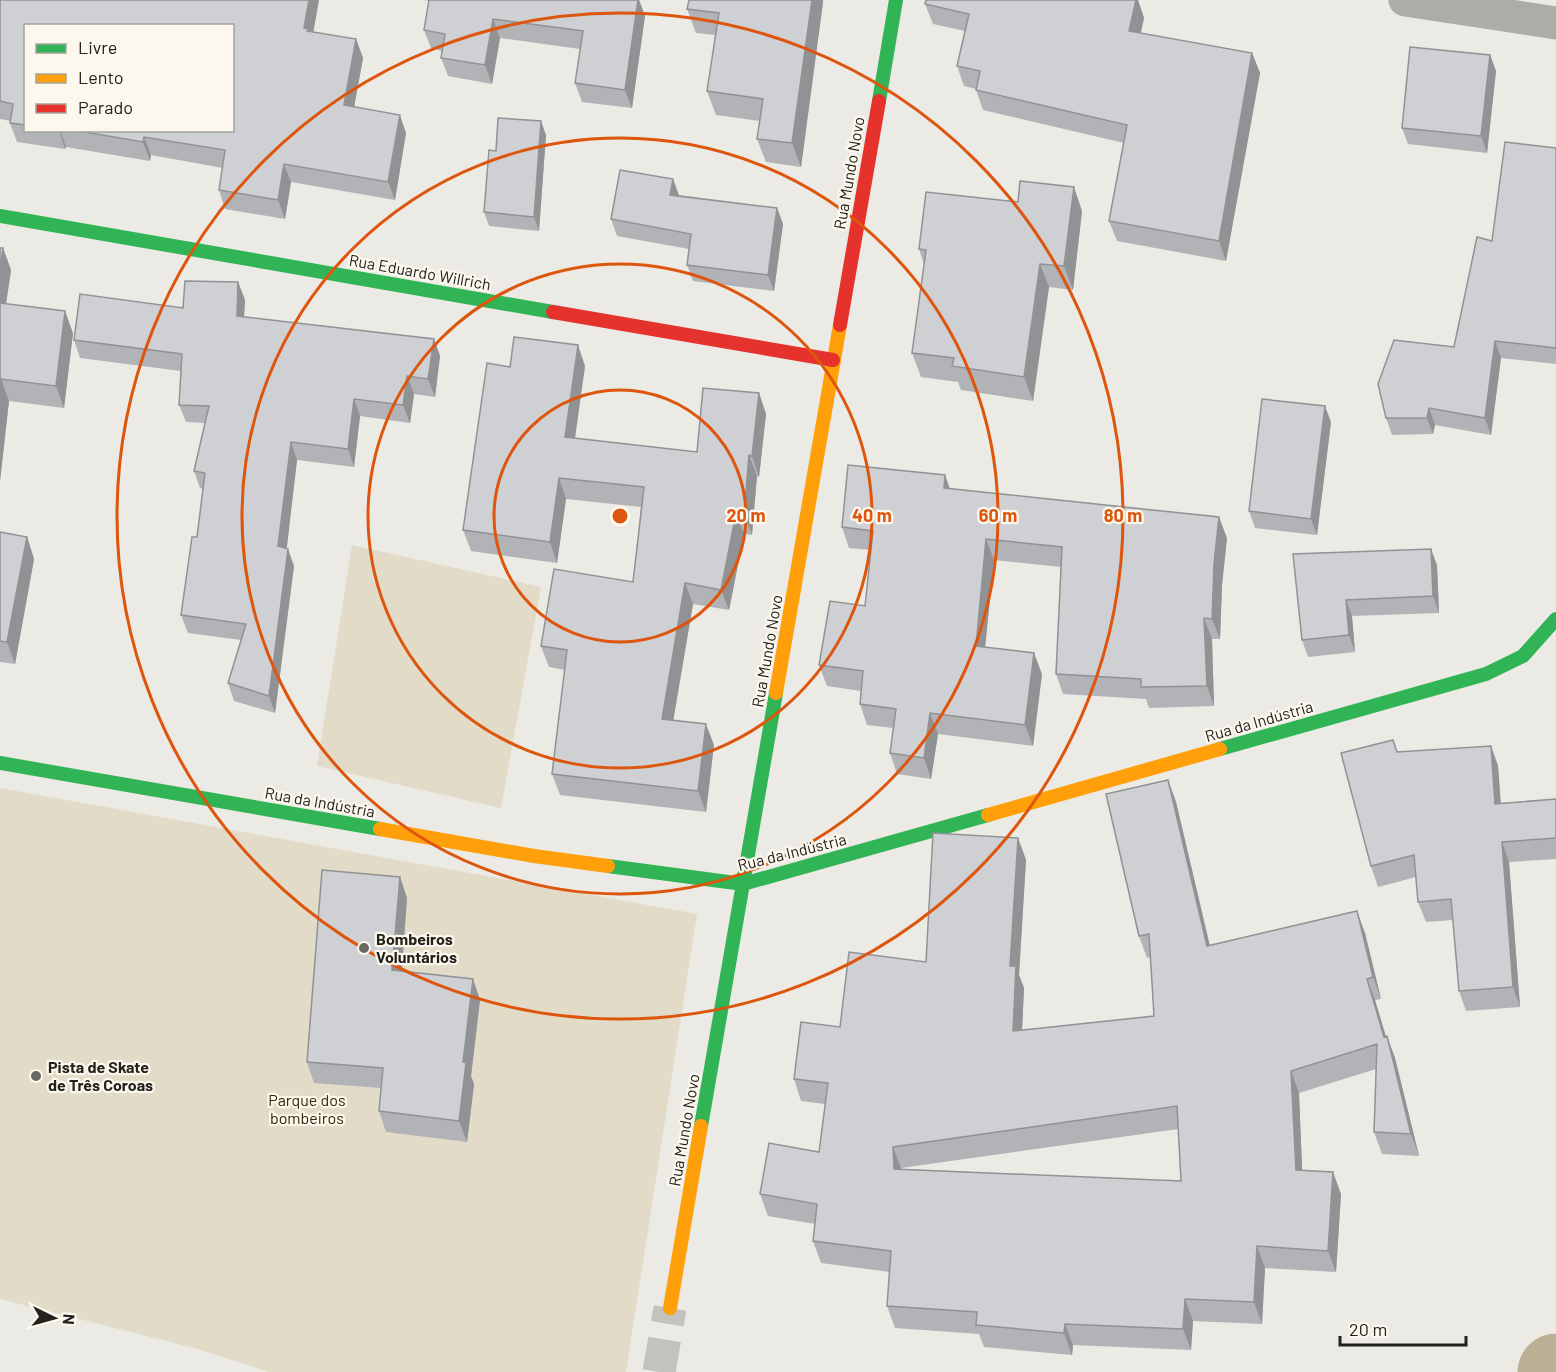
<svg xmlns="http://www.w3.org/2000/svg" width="1556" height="1372" viewBox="0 0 1556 1372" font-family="Barlow,sans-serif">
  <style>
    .green { fill: #e2dbc8 }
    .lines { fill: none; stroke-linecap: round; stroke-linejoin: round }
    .river { stroke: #bab095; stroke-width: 75 }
    .secondary-tunnel { stroke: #c4c2bc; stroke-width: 33; stroke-dasharray: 33 16; stroke-linecap: butt }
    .street { stroke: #adaca8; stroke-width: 33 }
    .fast { stroke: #30b455; stroke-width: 14 }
    .slow { stroke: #ff9f0a; stroke-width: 14 }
    .jam { stroke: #e5322d; stroke-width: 14 }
    .wall { fill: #b1b3b6; fill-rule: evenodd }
    .shaded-wall { fill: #909294 }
    .building { fill: #ced0d4; stroke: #909294; stroke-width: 1.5; fill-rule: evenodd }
    .ring { fill: none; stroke: #de560d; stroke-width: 3 }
    .poi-dot { fill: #696763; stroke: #fcf8ed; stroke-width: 2 }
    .labels { text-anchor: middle; stroke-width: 4.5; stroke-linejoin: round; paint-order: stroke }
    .street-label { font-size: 16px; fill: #22211d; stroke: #fcf8ed }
    .poi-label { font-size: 16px; font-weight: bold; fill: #22211d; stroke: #fcf8ed; text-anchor: start }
    .park-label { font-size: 16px; fill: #332808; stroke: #fcf8ed }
    .centre { fill: #de560d; stroke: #fcf8ed; stroke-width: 3 }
    .ring-label { font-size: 18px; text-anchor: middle; font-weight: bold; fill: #de560d; stroke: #fcf8ed; stroke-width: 4.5; stroke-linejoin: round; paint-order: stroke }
  </style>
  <rect width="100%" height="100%" fill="#eceae4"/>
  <!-- green -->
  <path class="green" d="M352,545L541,587L501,808L317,766Z
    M0,788L697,914L626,1372H269L194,1348L0,1299Z"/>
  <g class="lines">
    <!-- river -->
    <path class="river" d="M1555,1372L1556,1371"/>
    <!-- secondary-tunnel -->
    <path class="secondary-tunnel" d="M659,1372L670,1308"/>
    <!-- street -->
    <path class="street" d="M1405,0L1556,23"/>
    <!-- fast -->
    <path class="fast" d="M879,101L896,0
      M0,216L553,312
      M1220,749L1486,674L1523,656L1556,619
      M0,763L380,829
      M608,866L743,884L988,815
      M701,1126L776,693"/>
    <!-- slow -->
    <path class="slow" d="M776,693L840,325
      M988,815L1220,749
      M380,829L534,856L608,866
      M670,1308L701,1126"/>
    <!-- jam -->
    <path class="jam" d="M553,312L833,360
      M840,325L879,101"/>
  </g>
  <!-- wall -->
  <path class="wall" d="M0,0L313,32L356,39L363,58L354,107L406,133L395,200L291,182L285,219L225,209L219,190L223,168L151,155L150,161L66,147L65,149L17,142L10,123L11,121L0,119ZM26,26L232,130H26Z
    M424,0H639L645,16L632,108L582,102L575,83L580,49L500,38L492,84L448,76L441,58L442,51L431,48L424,30L429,1Z
    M689,0H823V2L801,167L766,162L757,139L760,121L716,115L707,91L715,35L696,33L687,9Z
    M926,0H1138L1144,18L1141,33L1252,53L1260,73L1226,261L1117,241L1109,221L1124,143L983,110L976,90V89L964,86L957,66L965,31L933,24L925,4Z
    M1490,55L1496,71L1487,153L1408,144L1402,128Z
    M546,135L539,231L489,226L484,212Z
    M1556,148V364L1501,358L1491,435L1435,425L1433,434L1392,435L1386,418L1454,347L1492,241Z
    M679,195L777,208L783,224L774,291L693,281L687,265L689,249L617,236L611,219Z
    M1082,211L1073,290L1049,287L1033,401L961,390L958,382L921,377L912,353L924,264L919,249Z
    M0,248H3L11,270L6,304L73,333L64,408L9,401L0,481Z
    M238,282L245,300L244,317L434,339L440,356L435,397L414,394L410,423L360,416L354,467L297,460L286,548L294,566L275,713L234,701L228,683L241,640L188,633L181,615L197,537L203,489L200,488L194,471L205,423L186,422L179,405L181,371L80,358L74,340L183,308Z
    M585,366L575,439L697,452L759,393L766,414L759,477L757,476L752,535L744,534L729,610L693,604L673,720L714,745L706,812L560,795L552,774L565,670L549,667L541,646L633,582L641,507L566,499L557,563L471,551L463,530L510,367Z
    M1331,422L1317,535L1255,528L1249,511Z
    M945,475L950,489L1227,538L1222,585L1220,639H1212L1214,706L1149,708L1146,699L1063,694L1056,674L1061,567L994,560L985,647L1042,674L1033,746L938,734L931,779L897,774L890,753L893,728L867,725L860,704L861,691L827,686L819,665L865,606L871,550L849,548L842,527Z
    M0,532L27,537L34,559L15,664L0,662Z
    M1293,554L1437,565L1439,613L1352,616L1355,652L1308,657L1302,640Z
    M1491,746L1498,766L1501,803L1556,799V859L1509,862L1520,1007L1466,1011L1459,991L1453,920L1426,922L1418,902L1416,877L1378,887L1371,866L1398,752Z
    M1168,780L1176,802L1210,946L1365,933L1381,999L1375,1000L1386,1036L1395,1058L1419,1156L1382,1154L1374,1132L1376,1069L1299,1093L1302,1170L1341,1194L1336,1272L1265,1268L1262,1324L1193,1321L1191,1350L1073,1345L1072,1355L984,1347L979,1334L895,1328L887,1306L890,1272L821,1263L813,1241L815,1224L768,1216L760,1194L819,1152L825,1104L801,1101L794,1079L840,1027L926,962L1018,838L1026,860L1019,975L1024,988L1022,1030L1154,1016L1150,957L1147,958L1139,936ZM1178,1129L1181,1181L901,1169V1168Z
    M400,877L407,898L402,971L473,979L480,1000L471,1076L474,1084L467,1142L386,1132L379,1111L381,1088L314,1083L307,1062Z"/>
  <!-- shaded-wall -->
  <path class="shaded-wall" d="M309,0H319L312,40L304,28Z
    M638,0H639L645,16L632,108L625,90Z
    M812,0H823V2L801,167L792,143Z
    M1136,0H1138L1144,18L1136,51L1129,31Z
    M493,19L500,38L492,84L485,65Z
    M356,39L363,58L351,124L344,105Z
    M1252,53L1260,73L1226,261L1219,241Z
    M1490,55L1496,71L1487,153L1481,136Z
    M400,115L406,133L395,200L388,182Z
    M541,121L546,135L539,231L534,217Z
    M59,130H60L66,147L65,149Z
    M144,137L151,155L150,161L143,142Z
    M284,164L291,182L285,219L278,200Z
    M673,179L679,195L676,211L670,195Z
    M1074,187L1082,211L1073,290L1064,266Z
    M777,208L783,224L774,291L768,275Z
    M3,248L11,270L3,324L0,315V272Z
    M1040,264L1049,287L1033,401L1024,377Z
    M238,282L245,300L243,334L237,316Z
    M65,311L73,333L64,408L56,386Z
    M434,339L440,356L435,397L428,379Z
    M1495,341L1501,358L1491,435L1485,418Z
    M578,345L585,366L572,458L565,437Z
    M407,376L414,394L410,423L403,405Z
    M1,379L9,401L0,481V390Z
    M759,393L766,414L759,477L752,456Z
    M354,399L360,416L354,467L348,449Z
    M1325,406L1331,422L1317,535L1311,519Z
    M1429,408L1435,425L1433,434L1427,418Z
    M291,442L297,460L285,564L278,546Z
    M749,455L757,476L752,535L744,514Z
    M945,475L952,495L944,488Z
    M559,478L566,499L557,563L550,542Z
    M736,513L744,534L729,610L721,590Z
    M1219,517L1227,538L1222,585L1220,639L1212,619L1214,564Z
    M27,537L34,559L15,664L7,642Z
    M986,539L994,560L983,667L976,646Z
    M288,549L294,566L275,713L269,696Z
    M1431,549L1437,565L1439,613L1433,596Z
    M685,583L693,604L670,740L662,719Z
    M1346,600L1352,616L1355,652L1349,635Z
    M1204,618L1212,639L1214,706L1207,686Z
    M1034,653L1042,674L1033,746L1025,725Z
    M930,713L938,734L931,779L924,758Z
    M706,724L714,745L706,812L698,791Z
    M1491,746L1498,766L1502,824L1495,804Z
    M1168,780L1176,802L1215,968L1207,946Z
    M1018,838L1026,860L1019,975L1024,988L1021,1052L1013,1031L1010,966Z
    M1502,842L1509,862L1520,1007L1513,987Z
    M400,877L407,898L400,991L392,970Z
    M1357,911L1365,933L1381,999L1373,977Z
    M473,979L480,1000L471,1076L474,1084L467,1142L459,1121L463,1062Z
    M1367,979L1375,1000L1392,1058L1384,1037Z
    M1387,1036L1395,1058L1419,1156L1411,1134Z
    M1291,1071L1299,1093L1303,1191L1296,1170Z
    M893,1147L901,1168L902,1191L894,1169Z
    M1333,1172L1341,1194L1336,1272L1328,1251Z
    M1257,1246L1265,1268L1262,1324L1254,1302Z
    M1185,1299L1193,1321L1191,1350L1183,1329Z
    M1065,1324L1073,1345L1072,1355L1064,1333Z"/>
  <!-- building -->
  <path class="building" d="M0,0H309L304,28L308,29L307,31L356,39L344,105L400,115L388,182L284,164L278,200L219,190L225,150L144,137L143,142L73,130H232V26H26V125L10,123L13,104L0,101Z
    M429,0H638L625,90L575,83L583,31L493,19L485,65L441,58L445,34L424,30Z
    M689,0H812L792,143L757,139L763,99L707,91L719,13L687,9Z
    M926,0H1136L1129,31L1252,53L1219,241L1109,221L1127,125L976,90L980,71L957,66L969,14L925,4Z
    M1410,47L1490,55L1481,136L1402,128Z
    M498,118L541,121L534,217L484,212L489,150L496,151Z
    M1505,142L1556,148V348L1495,341L1485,418L1429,408L1427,418H1386L1378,384L1394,340L1454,347L1477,237L1492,241Z
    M620,170L673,179L670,195L777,208L768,275L687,265L691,234L611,219Z
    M1020,181L1074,187L1064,266L1040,264L1024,377L952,366L954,358L912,353L926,250L919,249L926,192L1018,202Z
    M0,248H3L0,272Z
    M185,281L238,282L237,316L434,339L428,379L407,376L403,405L354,399L348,449L291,442L278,546L288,549L269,696L228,683L246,624L181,615L192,537H197L205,473L194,471L209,406L179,405L182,354L74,340L80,294L183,308Z
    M0,303L65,311L56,386L1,379L0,390Z
    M514,337L578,345L565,437L697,452L703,388L759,393L752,456L749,455L744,514L736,513L721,590L685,583L662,719L706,724L698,791L552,774L567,650L541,646L554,569L633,582L644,487L559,478L550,542L463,530L487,363L510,367Z
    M1262,399L1325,406L1311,519L1249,511Z
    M848,465L945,475L944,488L1219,517L1214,564L1212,619L1204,618L1207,686L1141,687V679L1056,674L1062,547L986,539L976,646L1034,653L1025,725L930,713L924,758L890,753L896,709L860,704L863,671L819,665L830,601L865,606L873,531L842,527Z
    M0,532L27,537L7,642L0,641Z
    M1431,549L1433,596L1346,600L1349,635L1302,640L1293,554Z
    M1393,740L1397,752L1491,746L1495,804L1556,799V838L1502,842L1513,987L1459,991L1451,899L1418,902L1414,855L1371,866L1341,753Z
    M1168,780L1207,946L1357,911L1373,977L1367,979L1384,1037L1387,1036L1411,1134L1374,1132L1377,1044L1291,1071L1296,1170L1333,1172L1328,1251L1257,1246L1254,1302L1185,1299L1183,1329L1065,1324L1064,1333L976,1325L977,1312L887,1306L891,1251L813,1241L817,1204L760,1194L769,1143L819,1152L828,1083L794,1079L801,1022L840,1027L849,952L926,962L933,833L1018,838L1010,966H1016L1013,1031L1154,1016L1149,934L1139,936L1106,794ZM1177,1106L1181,1181L894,1169L893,1147Z
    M322,870L400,877L392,970L473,979L463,1062L466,1063L459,1121L379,1111L383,1068L307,1062Z"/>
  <!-- distance rings -->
  <g class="ring">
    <circle cx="620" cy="516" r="126"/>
    <circle cx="620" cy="516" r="252"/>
    <circle cx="620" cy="516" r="378"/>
    <circle cx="620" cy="516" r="503"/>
  </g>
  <!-- markers -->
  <g class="poi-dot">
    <circle cx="364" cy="948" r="6"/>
    <circle cx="36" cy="1076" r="6"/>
  </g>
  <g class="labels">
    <!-- street labels -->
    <g class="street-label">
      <text transform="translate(849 173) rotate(-80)" y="6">Rua Mundo Novo</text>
      <text transform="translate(420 272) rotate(10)" y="6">Rua Eduardo Willrich</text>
      <text transform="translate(767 651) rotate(-80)" y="6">Rua Mundo Novo</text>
      <text transform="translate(1259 721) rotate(-16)" y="6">Rua da Indústria</text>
      <text transform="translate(320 802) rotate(10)" y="6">Rua da Indústria</text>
      <text transform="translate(792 852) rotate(-14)" y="6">Rua da Indústria</text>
      <text transform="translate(684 1130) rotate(-80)" y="6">Rua Mundo Novo</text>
    </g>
    <!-- poi labels -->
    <g class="poi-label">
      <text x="376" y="945">Bombeiros<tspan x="376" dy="18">Voluntários</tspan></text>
      <text x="48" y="1073">Pista de Skate<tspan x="48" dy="18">de Três Coroas</tspan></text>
    </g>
    <!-- park labels -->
    <g class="park-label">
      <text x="307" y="1106">Parque dos<tspan x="307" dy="18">bombeiros</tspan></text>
    </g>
  </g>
  <circle cx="620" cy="516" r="9" class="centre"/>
  <g class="ring-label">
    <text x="746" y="522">20 m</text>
    <text x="872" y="522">40 m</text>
    <text x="998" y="522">60 m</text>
    <text x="1123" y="522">80 m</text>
  </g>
  <!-- legend -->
  <rect x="24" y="24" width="210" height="108" fill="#fcf8ed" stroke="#a5a29a" stroke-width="1.5"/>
  <rect x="36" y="44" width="30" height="9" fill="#30b455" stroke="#a5a29a" stroke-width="1.5"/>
  <text x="78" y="54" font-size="18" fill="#22211d">Livre</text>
  <rect x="36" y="74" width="30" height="9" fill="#ff9f0a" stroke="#a5a29a" stroke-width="1.5"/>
  <text x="78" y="84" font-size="18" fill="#22211d">Lento</text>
  <rect x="36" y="104" width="30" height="9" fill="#e5322d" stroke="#a5a29a" stroke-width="1.5"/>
  <text x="78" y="114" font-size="18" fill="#22211d">Parado</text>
  <!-- north arrow -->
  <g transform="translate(54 1318) rotate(95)" stroke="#fcf8ed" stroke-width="4.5" paint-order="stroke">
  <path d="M0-4.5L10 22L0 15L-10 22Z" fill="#22211d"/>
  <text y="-9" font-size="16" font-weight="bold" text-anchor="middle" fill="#22211d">N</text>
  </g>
  <!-- scale -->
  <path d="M1340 1336v9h126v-9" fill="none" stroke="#22211d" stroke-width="3"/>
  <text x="1349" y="1336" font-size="18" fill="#22211d" stroke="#fcf8ed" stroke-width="4.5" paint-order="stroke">20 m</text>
</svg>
